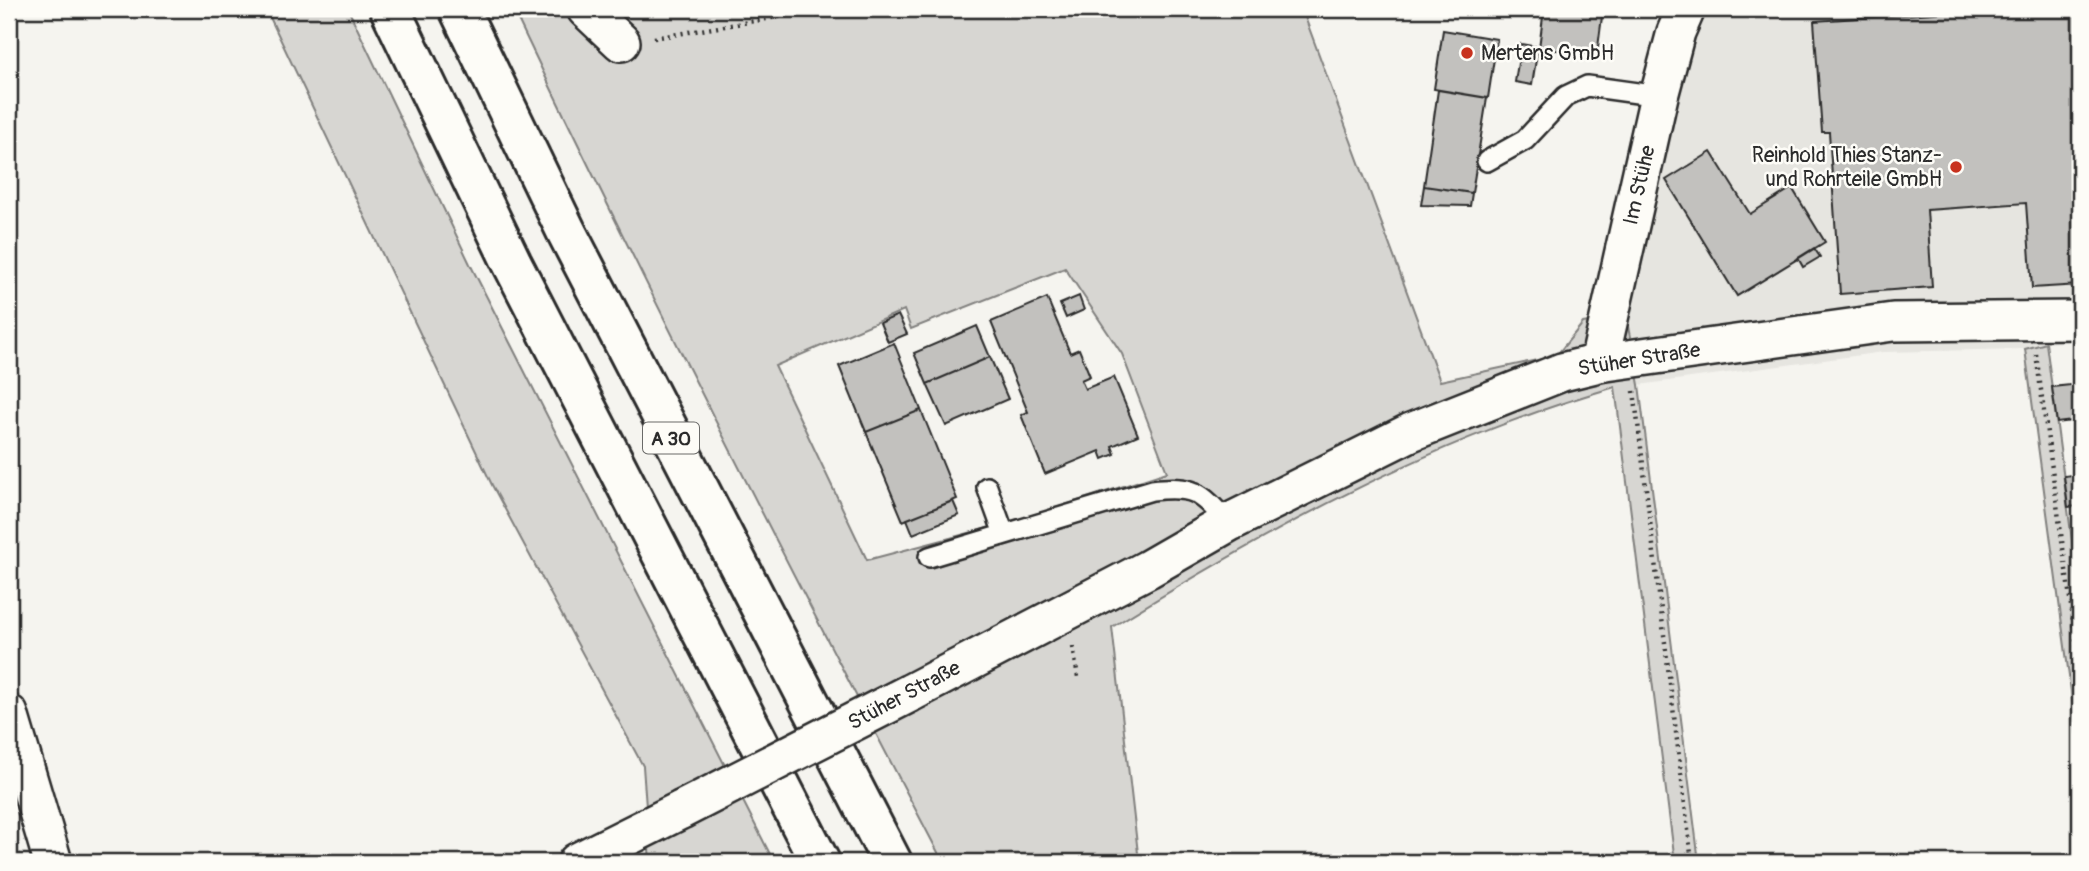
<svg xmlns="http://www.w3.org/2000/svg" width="2089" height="871" viewBox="0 0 2089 871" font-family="Pangolin,sans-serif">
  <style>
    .built { fill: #e6e5e0 }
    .green { fill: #d7d6d2; stroke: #81807e; stroke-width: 2; fill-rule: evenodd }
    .building { fill: #c2c1be; stroke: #2b2b2b; stroke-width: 2 }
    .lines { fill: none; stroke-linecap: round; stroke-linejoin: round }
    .lane-casing { stroke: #2b2b2b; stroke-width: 24 }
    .street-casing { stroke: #2b2b2b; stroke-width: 42 }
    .highway-casing { stroke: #2b2b2b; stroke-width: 44 }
    .path { stroke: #2b2b2b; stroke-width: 4.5; stroke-dasharray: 2 5; stroke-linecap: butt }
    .lane { stroke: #fdfcf7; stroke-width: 19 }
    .street { stroke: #fdfcf7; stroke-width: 37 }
    .highway { stroke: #fdfcf7; stroke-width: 38 }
    .street-bridge-casing { stroke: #2b2b2b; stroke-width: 42; stroke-linecap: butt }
    .street-bridge { stroke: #fdfcf7; stroke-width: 37 }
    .poi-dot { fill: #c8321e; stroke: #fdfcf7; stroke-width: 2.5 }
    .labels { text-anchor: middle; stroke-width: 5; stroke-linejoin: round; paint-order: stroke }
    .shield { fill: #fdfcf7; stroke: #6a6a68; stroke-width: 2 }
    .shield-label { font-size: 19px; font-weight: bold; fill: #2b2b2b }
    .poi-label { font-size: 21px; fill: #2b2b2b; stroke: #fdfcf7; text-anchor: start }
    .street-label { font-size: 21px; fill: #2b2b2b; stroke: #fdfcf7 }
  </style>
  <rect width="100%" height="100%" fill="#f5f4ef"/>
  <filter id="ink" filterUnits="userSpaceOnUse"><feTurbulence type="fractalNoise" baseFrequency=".0143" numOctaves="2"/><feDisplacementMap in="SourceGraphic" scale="14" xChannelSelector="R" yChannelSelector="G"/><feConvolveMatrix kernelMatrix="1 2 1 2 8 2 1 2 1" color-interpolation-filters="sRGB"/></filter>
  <g filter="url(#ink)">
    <!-- built -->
    <path class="built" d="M1698,9H2080V341L2046,343L2025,349L1883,352L1639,385L1626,316Z"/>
    <!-- green -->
    <path class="green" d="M266,9H348L470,264L774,862H650L643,766L492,485Z
      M513,9H1302L1440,381L1556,356L1583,323L1626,316L1639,385L1699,862H1675L1615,387C1436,438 1270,529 1112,627L1139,862H943C795,580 650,297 513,9ZM1065,268L1122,354L1167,472L1022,519L867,560L775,366L904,310L911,329Z
      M2046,343L2080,601V758L2025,349Z"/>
    <!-- building -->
    <path class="building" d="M1544,9H1603L1597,55L1539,48Z
      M1866,9H1887V12L1866,14Z
      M1995,9H2080V285L2032,288L2026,203L1927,210L1932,287L1840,294L1829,132H1822L1814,21Z
      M1443,30L1497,39L1488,98L1434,89Z
      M1521,44L1538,47L1532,85L1515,82Z
      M1438,90L1487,98L1472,193L1424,186Z
      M1711,152L1750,214L1792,188L1825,242L1737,296L1666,180Z
      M1424,186L1472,193L1470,206L1421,205Z
      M1814,248L1820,257L1803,267L1798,258Z
      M1079,296L1084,310L1066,318L1060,304Z
      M1047,298L1070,353L1079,349L1090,376L1081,380L1085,389L1114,377L1138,435L1112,446L1115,454L1103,459L1100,451L1045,474L1021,415L1028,412L991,322Z
      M898,315L907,334L888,342L880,323Z
      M977,326L990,357L927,384L914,353Z
      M894,343L921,410L866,432L839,366Z
      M990,357L1008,399L946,426L927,384Z
      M2080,384V420L2057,423L2052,387Z
      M921,410L957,499L903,521L866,432Z
      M2080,474V506L2068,507L2064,476Z
      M953,501L959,515L913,534L907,519Z"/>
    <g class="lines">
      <!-- lane casing -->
      <g class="lane-casing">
        <path id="lane" d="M1487,161L1525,140L1566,96L1587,86L1659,96
          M987,487L1004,534
          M929,557L1152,490C1195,485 1200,492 1228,523"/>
      </g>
      <!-- street casing -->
      <g class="street-casing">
        <path id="street" d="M586,9L621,42
          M1599,363L1659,96L1676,32L1686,9
          M910,693L1148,569L1228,523L1411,432L1562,372L1599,363L1893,322L2080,320
          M9,714L53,862
          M577,862L681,810"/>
      </g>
      <!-- highway casing -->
      <g class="highway-casing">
        <path id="highway" d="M390,9L512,263L820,862
          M459,9L566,231L892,862"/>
      </g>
      <!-- path -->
      <path class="path" d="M654,38L825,9
        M2036,354L2080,670
        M1634,391L1692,862
        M1073,647L1078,677"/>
      <!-- lane -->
      <use href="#lane" class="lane"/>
      <!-- street -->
      <use href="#street" class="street"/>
      <!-- highway -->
      <use href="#highway" class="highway"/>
      <!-- street-bridge casing -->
      <g class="street-bridge-casing">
        <path id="street-bridge" d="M681,810L910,693"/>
      </g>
      <!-- street-bridge -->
      <use href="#street-bridge" class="street-bridge"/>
    </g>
  </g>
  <!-- markers -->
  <g class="poi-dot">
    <circle cx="1467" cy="53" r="7"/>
    <circle cx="1956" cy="167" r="7"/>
  </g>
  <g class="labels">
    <!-- shield labels -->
    <rect class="shield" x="643" y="422.5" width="56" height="31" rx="5"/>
    <g class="shield-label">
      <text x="671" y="445">A 30</text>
    </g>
    <!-- poi labels -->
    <g class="poi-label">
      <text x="1481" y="60">Mertens GmbH</text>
      <text x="1942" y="162" text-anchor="end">Reinhold Thies Stanz-<tspan x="1942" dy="24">und Rohrteile GmbH</tspan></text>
    </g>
    <!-- street labels -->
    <g class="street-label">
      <text transform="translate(1639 185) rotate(-77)" y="7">Im Stühe</text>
      <text transform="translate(1639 359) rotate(-9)" y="7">Stüher Straße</text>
      <text transform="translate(904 695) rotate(-28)" y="7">Stüher Straße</text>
    </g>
  </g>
  <!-- margin -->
  <rect width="2089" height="871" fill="none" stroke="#fdfcf7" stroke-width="35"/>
  <rect x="18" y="18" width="2054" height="836" fill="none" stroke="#2b2b2b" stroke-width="2.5" filter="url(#ink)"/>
</svg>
